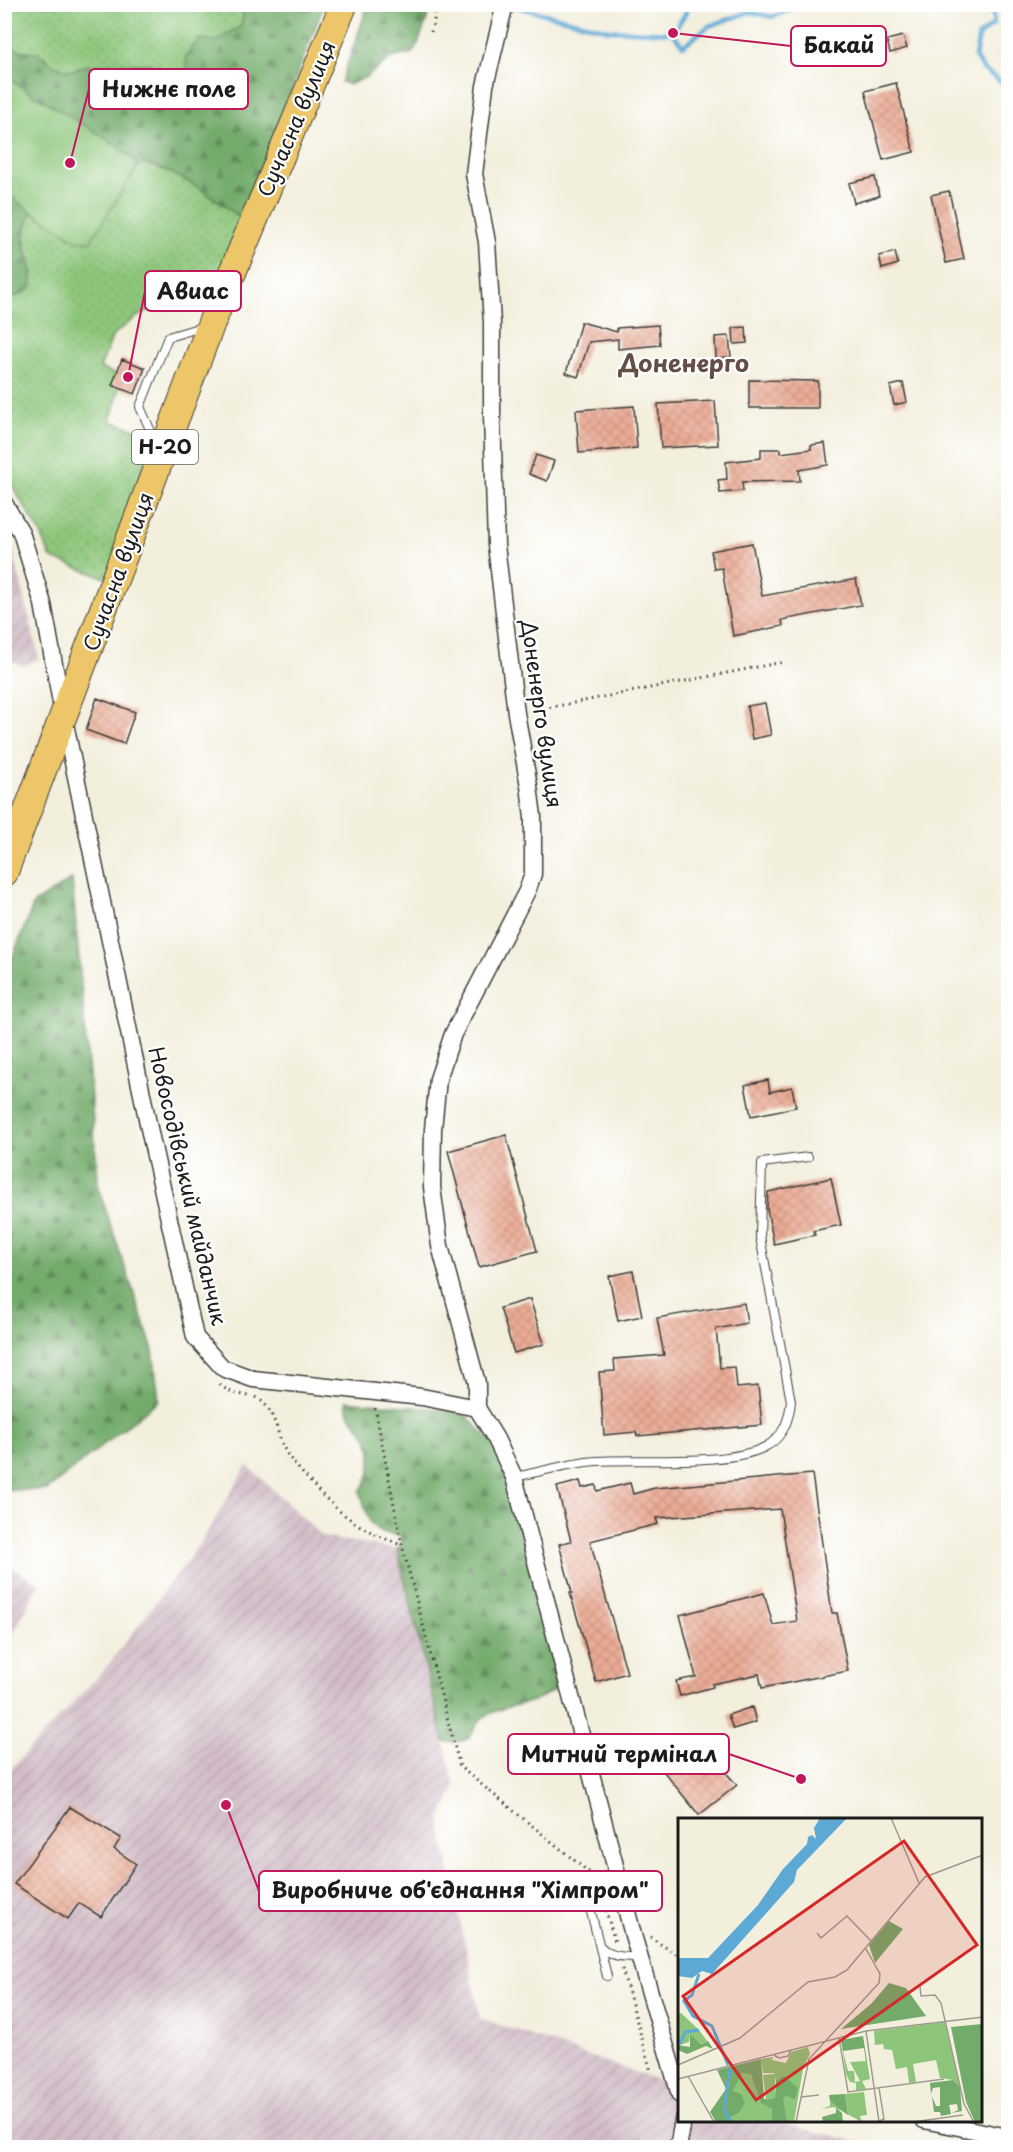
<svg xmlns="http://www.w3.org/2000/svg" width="1013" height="2152" viewBox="0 0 1013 2152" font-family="'Playpen Sans',sans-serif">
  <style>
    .industrial { fill: url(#industrial-furrows) }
    .grass { fill: url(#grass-dots); stroke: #54714b; stroke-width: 1.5 }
    .forest { fill: url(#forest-firs); stroke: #476443; stroke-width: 1.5 }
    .pitch { fill: #8dc67a; stroke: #54714b; stroke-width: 1.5 }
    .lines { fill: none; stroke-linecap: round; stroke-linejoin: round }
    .stream { stroke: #5da9d6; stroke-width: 4.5 }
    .building { fill: url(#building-cross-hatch) }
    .lane-casing { stroke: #3c3c39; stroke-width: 10 }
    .street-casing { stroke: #3c3c39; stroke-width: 19 }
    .primary-casing { stroke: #3c3c39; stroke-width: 29 }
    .path { stroke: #3c3c39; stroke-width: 3; stroke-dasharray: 1.5 4.5; stroke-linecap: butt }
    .lane { stroke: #fff; stroke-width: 8 }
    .street { stroke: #fff; stroke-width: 16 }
    .primary { stroke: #ecc669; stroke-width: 27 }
    .labels { text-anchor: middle; stroke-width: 4.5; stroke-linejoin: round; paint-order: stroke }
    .shield { fill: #fff; stroke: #606060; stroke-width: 1.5 }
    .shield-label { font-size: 20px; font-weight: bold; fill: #1c1c1c }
    .street-label { font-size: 21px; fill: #1c1c1c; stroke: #fff }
    .quarter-label { font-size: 24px; font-weight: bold; fill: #644e46; stroke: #fff }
    .inset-river { fill: none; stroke: #5da9d6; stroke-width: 3 }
    .inset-road { fill: none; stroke: #9d9b90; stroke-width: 1.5 }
    .view { fill: #d62828; fill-opacity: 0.15; stroke: #d62828; stroke-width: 3 }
    .inset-edge { fill: none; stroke: #1c1c1c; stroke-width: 3 }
    .leader { fill: none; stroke: #c2185b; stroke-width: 2 }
    .callout-dot { fill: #c2185b; stroke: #fff; stroke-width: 2 }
    .callout { fill: #fff; stroke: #c2185b; stroke-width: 2 }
    .callout-label { font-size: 22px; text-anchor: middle; font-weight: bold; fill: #1c1c1c }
  </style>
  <defs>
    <pattern id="industrial-furrows" width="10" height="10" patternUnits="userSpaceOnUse" patternTransform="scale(1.5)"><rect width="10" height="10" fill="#d2bdc8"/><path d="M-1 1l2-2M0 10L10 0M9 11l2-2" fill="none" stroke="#b4a2ab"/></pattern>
    <pattern id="grass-dots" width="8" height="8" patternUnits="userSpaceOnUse" patternTransform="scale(1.5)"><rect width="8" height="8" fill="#8dc67a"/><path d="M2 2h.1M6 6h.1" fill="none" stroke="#79aa69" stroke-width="1.8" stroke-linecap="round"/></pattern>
    <pattern id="forest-firs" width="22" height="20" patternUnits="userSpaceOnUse" patternTransform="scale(1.5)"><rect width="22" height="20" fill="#72ab6a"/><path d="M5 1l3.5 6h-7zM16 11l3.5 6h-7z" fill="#5d8a56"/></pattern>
    <pattern id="building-cross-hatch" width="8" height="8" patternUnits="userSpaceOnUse" patternTransform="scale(1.5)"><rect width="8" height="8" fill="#ebac95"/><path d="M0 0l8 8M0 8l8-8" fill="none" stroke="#c99380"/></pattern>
  </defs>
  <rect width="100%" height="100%" fill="#fff"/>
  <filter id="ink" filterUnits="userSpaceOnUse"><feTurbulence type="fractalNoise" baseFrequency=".0167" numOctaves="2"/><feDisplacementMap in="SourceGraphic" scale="12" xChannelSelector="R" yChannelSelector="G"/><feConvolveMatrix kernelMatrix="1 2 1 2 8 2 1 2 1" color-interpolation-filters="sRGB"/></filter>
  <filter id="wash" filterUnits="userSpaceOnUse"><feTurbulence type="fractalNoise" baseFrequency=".008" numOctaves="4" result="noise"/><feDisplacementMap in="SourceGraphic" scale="24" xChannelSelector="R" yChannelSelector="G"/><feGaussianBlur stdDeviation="1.35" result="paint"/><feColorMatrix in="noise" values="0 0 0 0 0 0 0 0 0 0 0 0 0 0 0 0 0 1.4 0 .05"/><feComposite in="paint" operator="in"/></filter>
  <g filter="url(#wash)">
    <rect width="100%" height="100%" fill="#f3efdd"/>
    <!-- industrial -->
    <path class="industrial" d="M4,532L11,543L39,659L22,666L5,657Z
      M247,1465L323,1537L397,1549L455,1787L440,1822L480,2018L680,2088V2120L774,2121L877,2147H5L4,1776L106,1668L202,1541Z
      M5,1564L39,1583L5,1651Z"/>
    <!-- grass -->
    <path class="grass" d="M241,4L243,14L241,26L217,41L186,56L187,72L183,78L151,64L85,66L69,71L54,65L39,54L15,49L5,41L4,5Z
      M143,163C184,174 209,194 242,219L210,308L202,309L189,286L137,317L113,335L100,368L123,377L110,421L141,431L151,448L140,473L143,491L108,579L51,558L41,534L5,474V298L15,297L30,260C22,241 23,231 32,212L48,222Z"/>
    <!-- forest -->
    <path class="forest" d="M241,5H324L242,219C209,194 184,174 143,163L137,167L133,159L105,138L5,77L4,41L15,49L39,54L54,65L69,71L85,66L151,64L183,78L187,72L186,56L199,39L217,41L241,26L243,14Z
      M368,5H432L418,44L412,53L391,58L366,77L349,85L341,82Z
      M5,192L32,212C27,222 22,234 24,246C28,266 36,265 30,289L15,297L5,298Z
      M72,879L99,1190L153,1350L159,1400L47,1490H5V976L34,903Z
      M346,1401L450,1410L468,1417L492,1443L508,1479L559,1685C533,1709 514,1701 487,1715C474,1721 476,1734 467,1739C460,1743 451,1741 444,1742L397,1549L402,1545L401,1536C365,1532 370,1520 360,1491C373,1478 375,1449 364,1433C357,1422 346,1416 346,1401Z"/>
    <!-- pitch -->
    <path class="pitch" d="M5,77L105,138L133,159L137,167L91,241H78L32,212L5,192Z"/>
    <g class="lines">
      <!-- stream -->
      <path class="stream" d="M992,4L994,24L979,35L975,57L983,69L1008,87
        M509,5L609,30L673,33L683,46L709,26L750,12L772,17L805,4
        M673,33L691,4"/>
    </g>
    <g id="blocks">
      <!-- building -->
      <path class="building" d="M903,36L907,48L890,53L887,40Z
        M896,83L914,152L883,160L865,91Z
        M875,177L879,196L854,203L849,183Z
        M949,191L964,259L946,263L931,195Z
        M895,252L898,264L882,269L879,256Z
        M581,322L617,332V328L658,325L660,345L618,349V339L589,342L578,377L566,373Z
        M746,327L747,343L734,344L733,328Z
        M729,336L731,357L716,358L715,337Z
        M122,359L145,368L135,394L112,385Z
        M749,380L818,381V408H749Z
        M903,383L907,402L894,405L890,386Z
        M715,401L718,445L661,448L658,404Z
        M634,406L637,448L579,453L576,410Z
        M825,443L828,465L799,470L800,481L742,482L743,491L720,493L718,480L727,479L726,462L761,458V449H781V453L811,449V445Z
        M536,455L554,461L547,481L529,474Z
        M752,543L762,596L856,579L861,605L782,620L783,626L733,636L722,568L714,569L711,551Z
        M97,698L135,712L124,744L86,730Z
        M765,703L771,735L752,739L747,706Z
        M768,1080L770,1092L792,1087L796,1107L751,1116L745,1085Z
        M506,1135L537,1251L479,1267L448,1151Z
        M831,1178L841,1225L813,1231L815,1235L774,1244L767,1209L768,1192Z
        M633,1271L642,1316L618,1321L609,1276Z
        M530,1299L544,1344L514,1353L500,1308Z
        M744,1303L747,1323L716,1329L720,1368L735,1367L737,1388L758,1386L762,1425L637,1436L636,1432L604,1435L599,1372L615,1371L614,1359L664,1355L657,1318Z
        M812,1474L832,1613H837L848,1671L762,1688L759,1674L712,1684L713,1687L680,1696L676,1681L696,1677L680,1615L764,1593L773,1625L797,1621L780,1509L656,1518L658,1524L590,1541L627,1673L596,1682L570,1593H572L559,1544L571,1541L557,1487L580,1481L582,1488L596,1485L597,1491L630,1483L633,1494L655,1488Z
        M752,1707L756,1722L733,1729L728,1715Z
        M695,1738L737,1785L699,1815L660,1767Z
        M70,1807L121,1838L114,1849L136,1864L101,1917L79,1903L68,1919L14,1884Z"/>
    </g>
  </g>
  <g filter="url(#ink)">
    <use href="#blocks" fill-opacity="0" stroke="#3c3c39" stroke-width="1.5"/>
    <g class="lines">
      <!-- lane casing -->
      <g class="lane-casing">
        <path id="lane" d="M158,447L140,407L168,337L205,326
          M514,1477C541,1472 569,1463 596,1461C640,1458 728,1466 765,1447C784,1437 789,1420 791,1401L760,1237L762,1163L808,1157
          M600,1946C612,1958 624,1957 640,1957
          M607,1976L587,1896C592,1881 603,1876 617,1871"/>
      </g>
      <!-- street casing -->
      <g class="street-casing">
        <path id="street" d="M4,503L21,532L43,604L64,719L150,1133L195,1337L223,1368L253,1379L422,1397L477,1408L496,1439L514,1477L633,1935L680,2095
          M4,819L22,826
          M477,1408V1383L440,1246L432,1187L433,1129L438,1079L453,1034L527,891L533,874V817L529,786L516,713L496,545L492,415V323L487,242L474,174L485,86L505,4
          M924,2120L1008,2137
          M678,2148L683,2120"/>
      </g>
      <!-- primary casing -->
      <g class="primary-casing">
        <path id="primary" d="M4,873L211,324L344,4"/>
      </g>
      <!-- path -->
      <path class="path" d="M431,32L438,4
        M532,711L783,662
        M4,953L10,937
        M220,1384C228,1393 238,1394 249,1396
        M256,1397C277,1410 275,1432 286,1452C291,1461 299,1469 306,1477C336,1512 359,1530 402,1545
        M375,1408L402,1545L460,1767L590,1873
        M601,1893L615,1942
        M650,1937L680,1957
        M622,1969L651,2071"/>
      <!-- lane -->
      <use href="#lane" class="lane"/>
      <!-- street -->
      <use href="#street" class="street"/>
      <!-- primary -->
      <use href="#primary" class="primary"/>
    </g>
  </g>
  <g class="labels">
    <!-- shield labels -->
    <rect class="shield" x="132" y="430" width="66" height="34" rx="4.5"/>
    <g class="shield-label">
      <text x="165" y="454">Н-20</text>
    </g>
    <!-- street labels -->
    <g class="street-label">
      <text transform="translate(297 119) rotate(-67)" y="7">Сучасна вулиця</text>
      <text transform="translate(119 572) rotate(-70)" y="7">Сучасна вулиця</text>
      <text transform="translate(541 714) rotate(82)" y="7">Доненерго вулиця</text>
      <text transform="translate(187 1186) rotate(77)" y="7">Новосодівський майданчик</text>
    </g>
    <!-- quarter labels -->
    <g class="quarter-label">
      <text x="684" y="372">Доненерго</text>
    </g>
  </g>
  <!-- overview -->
  <g transform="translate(678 1818)">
    <rect width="304" height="304" fill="#f3efdd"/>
    <path d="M3,195L20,211L6,213L1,227L0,196ZM267,204L282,269L275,262L262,260L258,242L235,246L238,264L231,265L229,249L218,251L214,232L206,231L205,226L197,227L196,213ZM170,219L164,222L165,233L170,253H176L177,264L182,263L172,244L189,243L192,261L184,263L188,271L178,273V265L172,264L168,256L163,222ZM130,229L132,236L125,251L116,304H109L104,281L108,278L117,282L119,269L98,263L96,255H85L83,241L95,239L94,242L108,245L113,234ZM63,255L73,257L83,284L94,291L93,304H58L51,300L61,295L65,286L55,273ZM186,274L189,297L182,298L184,304L156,289L143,291L152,288V283L170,296L167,276Z" fill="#8dc67a"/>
    <path d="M211,103L225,111L197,145L191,127ZM211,165L228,170L248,198L163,211L193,186ZM304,206V304H297L288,284L273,209ZM12,216L24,226L30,223L35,231L28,228L9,236L0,232V227L12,229ZM185,218L189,243L188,244L186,230L165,233L163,222ZM83,241L86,281L97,280L98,263L106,258L120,270L117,282L108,278L105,281L109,304H93L94,291L83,285L73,257L64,255L55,273L63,276L67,285L61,295L51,300L58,304H38L32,294L48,271L39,252ZM275,262L282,269L284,293L274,295L280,292L279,286L271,287L273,296L263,298L262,294H256L254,278L258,288H262V269L255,270L253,276L252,265ZM167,276L170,297L152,283L151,277ZM158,290L164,295L165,304H145L144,299L158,295Z" fill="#72ab6a"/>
    <path d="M9,211H20L30,224L22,226L12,216L11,224L2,227Z" fill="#8dc67a"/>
    <path d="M97,256V280L88,282L85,257Z" fill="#8dc67a"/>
    <path d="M142,0H169L119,52L116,64L34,156L24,153L14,160L0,158V140H30L80,87L105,51L129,26L130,19L134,17L138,21L136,10Z" fill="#5da9d6"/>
    <path class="inset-river" d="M21,156L14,177L6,183L15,198L34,208L50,247M2,226L7,214L21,212M52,251L46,291L53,304"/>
    <path class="inset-road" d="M213,0L241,65M139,115L143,120L169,98L193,123M242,168L243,178L257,177L263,185L286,286L296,304M188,213L201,304M161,220L170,274L266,261M96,237L101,240L110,238L113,232M0,247L62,220L130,164L157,159L169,152L247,59L305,37M10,258L36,304M0,261L188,213L305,199M123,279L141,277M201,303L206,301L201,270M118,304L131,241L201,165L202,156L188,131M235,304L285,297"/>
    <path class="view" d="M226,23L299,127L78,282L5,178Z"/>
    <rect width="304" height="304" class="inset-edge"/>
  </g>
  <!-- callouts -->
  <path class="leader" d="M673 33L791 46M70 163L89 89M128 377L145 291M801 1779L729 1754M226 1805L259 1891"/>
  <g class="callout-dot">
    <circle cx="673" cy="33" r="6"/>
    <circle cx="70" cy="163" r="6"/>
    <circle cx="128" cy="377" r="6"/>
    <circle cx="801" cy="1779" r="6"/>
    <circle cx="226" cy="1805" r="6"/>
  </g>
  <g class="callout">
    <rect x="791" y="26" width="95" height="40" rx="6"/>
    <rect x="89" y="69" width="159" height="40" rx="6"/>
    <rect x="145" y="271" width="96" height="40" rx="6"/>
    <rect x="508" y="1734" width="221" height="40" rx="6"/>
    <rect x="259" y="1871" width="403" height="40" rx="6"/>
  </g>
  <g class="callout-label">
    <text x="839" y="53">Бакай</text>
    <text x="169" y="97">Нижнє поле</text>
    <text x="193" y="299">Авиас</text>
    <text x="619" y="1762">Митний термінал</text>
    <text x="460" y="1898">Виробниче об'єднання "Хімпром"</text>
  </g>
  <!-- margin -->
  <rect width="1013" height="2152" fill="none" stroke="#fff" stroke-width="24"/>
</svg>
